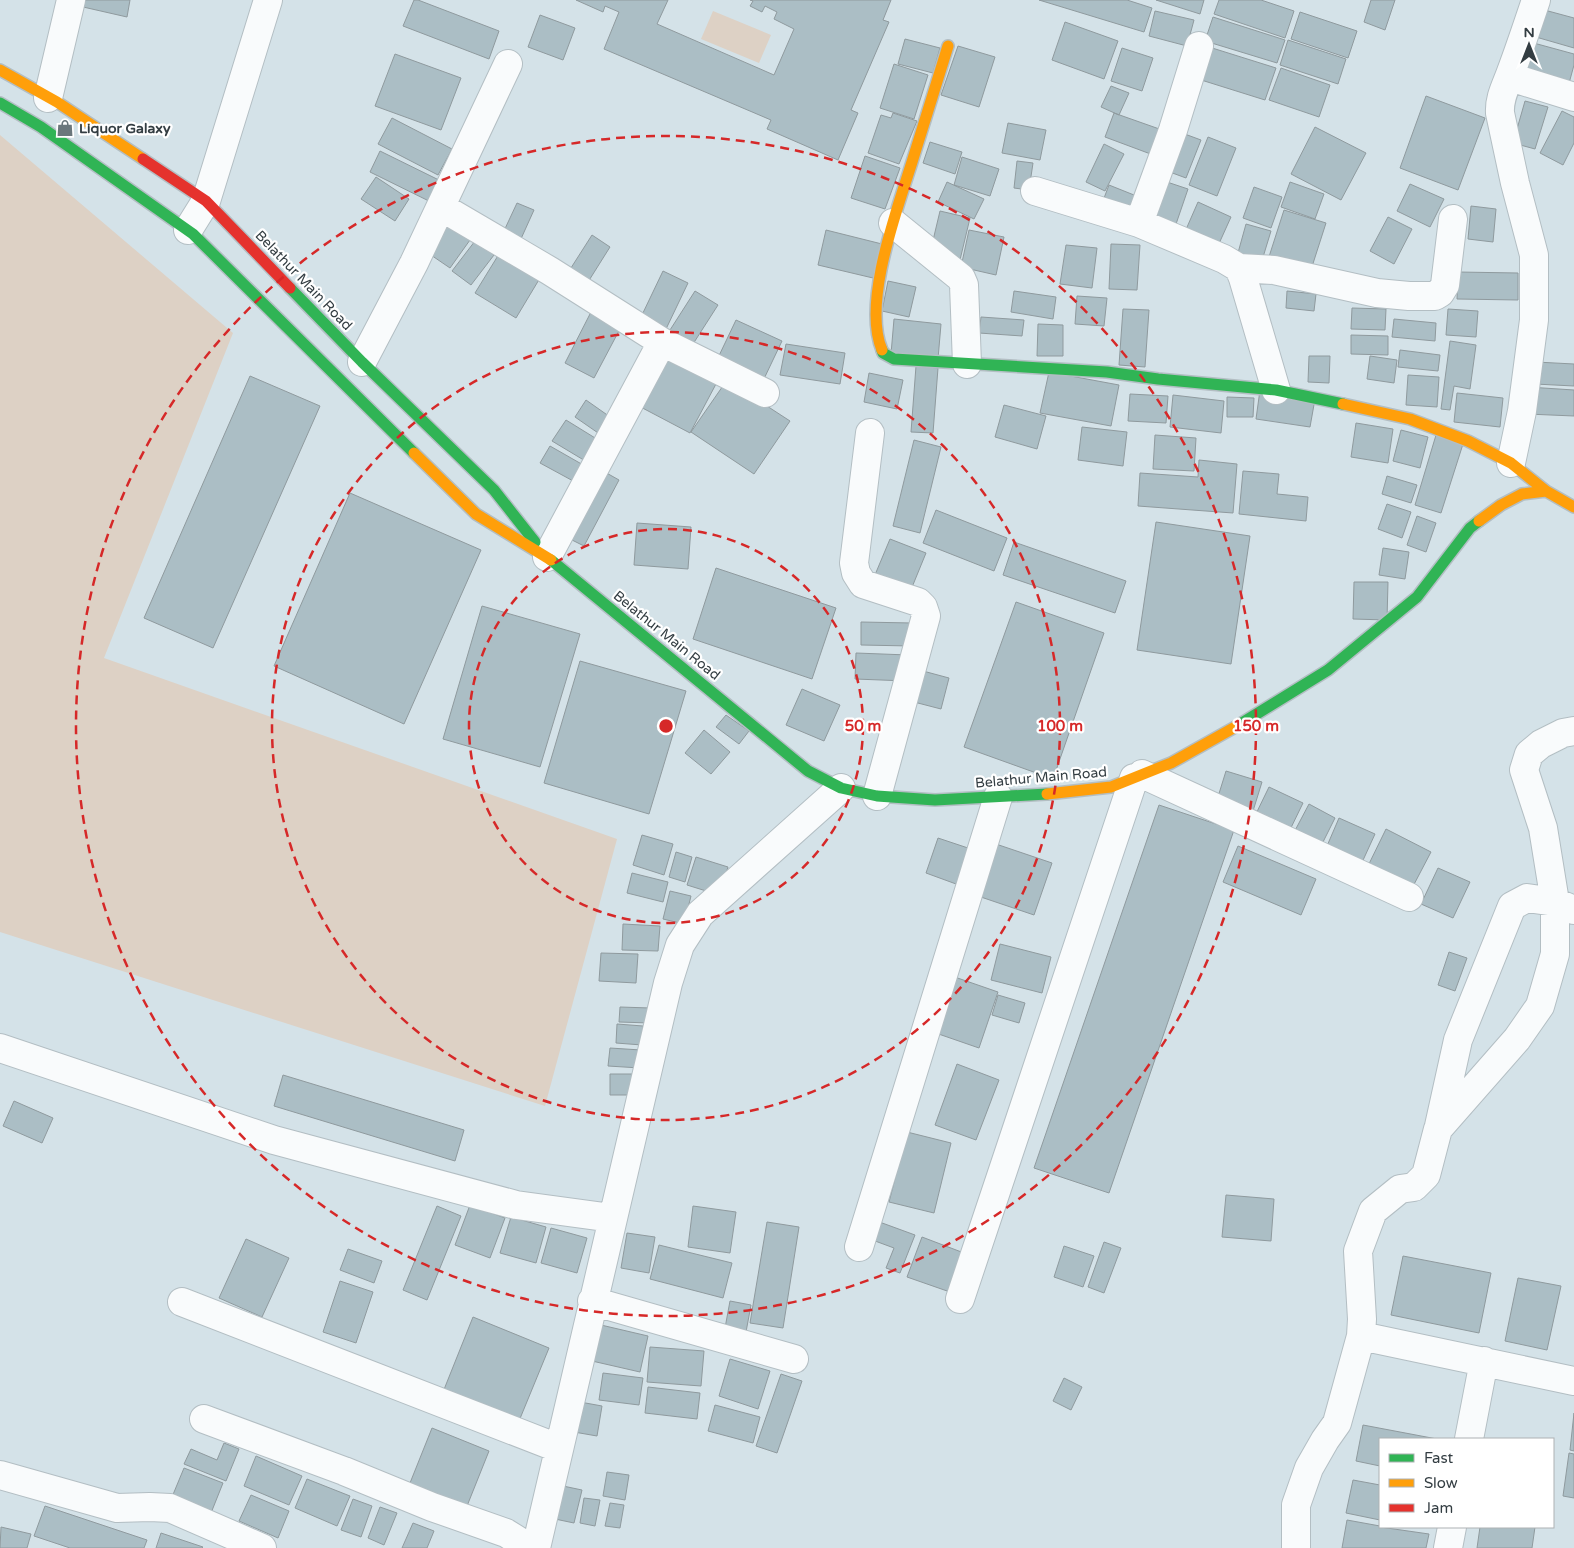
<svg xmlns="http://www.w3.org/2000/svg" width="1574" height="1548" viewBox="0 0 1574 1548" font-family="'Varela Round',sans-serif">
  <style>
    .green { fill: #ddd1c5 }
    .building { fill: #abbec5; stroke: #8f9a9e }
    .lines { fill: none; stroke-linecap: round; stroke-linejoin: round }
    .street-casing { stroke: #b3bec3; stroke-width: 30 }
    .fast-casing { stroke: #b3bec3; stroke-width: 14 }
    .slow-casing { stroke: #b3bec3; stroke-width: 14 }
    .jam-casing { stroke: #b3bec3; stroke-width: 14 }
    .street { stroke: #f9fbfc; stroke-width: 28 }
    .fast { stroke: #30b455; stroke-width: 11 }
    .slow { stroke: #ff9f0a; stroke-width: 11 }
    .jam { stroke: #e5322d; stroke-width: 11 }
    .ring { fill: none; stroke: #d62828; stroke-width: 2.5; stroke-dasharray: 9 6 }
    .labels { text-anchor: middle; stroke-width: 4.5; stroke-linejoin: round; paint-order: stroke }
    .poi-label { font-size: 14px; font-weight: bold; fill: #333d42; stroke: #fff; text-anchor: start }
    .street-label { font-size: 14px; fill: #333d42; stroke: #fff }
    .centre { fill: #d62828; stroke: #fff; stroke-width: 2.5 }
    .ring-label { font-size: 15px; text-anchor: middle; font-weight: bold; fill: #d62828; stroke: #fff; stroke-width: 4.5; stroke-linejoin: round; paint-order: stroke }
  </style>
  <rect width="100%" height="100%" fill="#d4e2e8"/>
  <!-- green -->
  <path class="green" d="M713,11L771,35L759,63L701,39Z
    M0,135L233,333L104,658L617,839L545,1106L0,932Z"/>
  <!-- building -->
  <path class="building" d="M71,0H130L127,17L70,4Z
    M414,0H418L499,31L489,59L403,26Z
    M576,0H668L657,24L774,75L794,29L774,19L777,12L765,6L762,12L750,6L753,1L750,0H891L883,20L889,22L851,110L858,113L838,160L767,129L771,120L604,49L619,12L605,6L603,12Z
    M1039,0H1127L1152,8L1144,32Z
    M1156,0H1204L1200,14Z
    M1219,0H1261L1294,11L1285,38L1214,14Z
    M1371,0H1395L1385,30L1364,22Z
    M1537,8L1574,18V48L1529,35Z
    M1155,11L1194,20L1187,46L1149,36Z
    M1300,12L1357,31L1348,58L1291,39Z
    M540,15L575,28L563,60L528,47Z
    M1213,17L1285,40L1277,63L1205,41Z
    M1065,22L1118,41L1104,79L1052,60Z
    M905,39L940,48L933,73L898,64Z
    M1288,40L1346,59L1338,84L1280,65Z
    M1530,42L1574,54V65L1568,87L1522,75Z
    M958,46L995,57L979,107L941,95Z
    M1209,47L1276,68L1265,100L1198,79Z
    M1122,48L1153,58L1142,91L1111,81Z
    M395,54L461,78L441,130L375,106Z
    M894,64L928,75L914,119L880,108Z
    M1281,68L1330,85L1319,117L1269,100Z
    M1111,86L1129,93L1119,115L1101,107Z
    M1426,96L1485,118L1458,190L1400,168Z
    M1525,101L1548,107L1535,149L1513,143Z
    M1562,111L1574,117V143L1563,165L1540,153Z
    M893,113L917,121L899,164L868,153L881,115L891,118Z
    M1114,113L1165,131L1156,156L1105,137Z
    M392,118L452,149L438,175L378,144Z
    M1008,123L1046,130L1040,160L1002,153Z
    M1315,127L1366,153L1341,200L1291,174Z
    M1182,133L1201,140L1186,178L1167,171Z
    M1208,137L1236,148L1217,196L1189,185Z
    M930,142L962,152L955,174L923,163Z
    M1104,144L1124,154L1105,191L1086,182Z
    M380,151L447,184L437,205L370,172Z
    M865,156L900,168L885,209L851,198Z
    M962,157L999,169L990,196L954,185Z
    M1017,161L1033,163L1029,190L1014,188Z
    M376,177L409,199L395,221L361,199Z
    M1158,179L1188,189L1175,227L1145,217Z
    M947,182L984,199L974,219L938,202Z
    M1290,182L1324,194L1315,219L1281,207Z
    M1410,184L1444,199L1430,227L1397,211Z
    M1109,185L1144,199L1135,220L1101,206Z
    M1254,187L1282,197L1271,228L1243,218Z
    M1198,202L1231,217L1217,248L1184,234Z
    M517,203L534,210L520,241L503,233Z
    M1471,206L1496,209L1493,242L1468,239Z
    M1284,210L1326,223L1309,276L1267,263Z
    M940,211L970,218L960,260L930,253Z
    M1388,217L1412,229L1394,264L1370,251Z
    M448,224L470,240L450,268L428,253Z
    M1246,224L1271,231L1260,267L1236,260Z
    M826,230L882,244L873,278L818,265Z
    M969,230L1004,237L996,275L961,267Z
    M592,235L610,247L588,282L569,271Z
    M475,241L494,255L471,285L452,271Z
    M1111,244L1140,245L1137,290L1109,289Z
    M1066,245L1097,248L1092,288L1060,284Z
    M499,254L540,278L516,318L475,293Z
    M663,271L688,283L666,329L641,317Z
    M1458,272L1518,273V300L1457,299Z
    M888,281L916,287L909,317L882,311Z
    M695,291L718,305L693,344L670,330Z
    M1014,291L1056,297L1053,319L1011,312Z
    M1287,291L1316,294L1314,311L1286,308Z
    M1077,296L1107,298L1104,326L1075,324Z
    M1352,308L1386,309L1385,330L1351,329Z
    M1123,309L1149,310L1145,367L1119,365Z
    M1448,309L1478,311L1476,337L1446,335Z
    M591,312L621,327L594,378L565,363Z
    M981,317L1024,320L1022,336L979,333Z
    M894,319L941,324L938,359L891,354Z
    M1394,319L1436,323L1435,341L1392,337Z
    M736,320L782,341L762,383L716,362Z
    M1038,324L1063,325V356H1037Z
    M1351,335L1388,336V355L1351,354Z
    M1450,341L1476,345L1470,389L1454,386L1450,410L1441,409Z
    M786,344L845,353L840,384L780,375Z
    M1400,350L1440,355L1438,371L1398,367Z
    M659,354L716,384L690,433L633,403Z
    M1309,356H1330L1329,383L1308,382Z
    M1370,356L1397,360L1394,383L1367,379Z
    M1536,362L1574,364V386L1535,384Z
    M916,366L938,368L933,433L911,432Z
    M1049,372L1119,385L1111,426L1040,413Z
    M869,373L903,380L897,409L864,402Z
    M1408,375L1439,377L1437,407L1406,405Z
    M250,376L320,406L213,648L144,618Z
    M727,380L790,421L754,474L691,432Z
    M1528,387L1574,390V416L1527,414Z
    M1260,390L1315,399L1310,427L1256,419Z
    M1457,393L1503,398L1500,427L1454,422Z
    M1130,394L1168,396L1166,423L1128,421Z
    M1173,395L1224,401L1221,433L1170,427Z
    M1227,397L1254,398L1253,417H1227Z
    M586,400L613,419L601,435L575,417Z
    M1004,405L1046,416L1037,449L995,437Z
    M566,420L600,441L587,462L552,441Z
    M1356,423L1393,429L1388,463L1351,457Z
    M1082,427L1127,432L1123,466L1078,460Z
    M1401,430L1428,437L1420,468L1393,461Z
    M1155,435L1196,438L1194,471L1153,469Z
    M1436,435L1463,444L1441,513L1415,505Z
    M914,440L941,447L920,533L893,526Z
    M550,446L585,466L575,482L540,463Z
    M1199,460L1237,464L1233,513L1138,506L1140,473L1198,477Z
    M603,471L619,480L584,546L568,538Z
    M1243,471L1279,474L1277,494L1308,497L1306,521L1239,514Z
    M1387,476L1417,485L1411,503L1382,494Z
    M350,493L481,550L404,724L274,666Z
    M1387,504L1411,512L1402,538L1378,529Z
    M936,510L1007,538L994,571L923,543Z
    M1417,516L1436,523L1426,552L1407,545Z
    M1156,522L1250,536L1231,664L1137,650Z
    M637,523L691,527L688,569L634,565Z
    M890,539L926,553L908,597L872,582Z
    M1014,542L1126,581L1115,613L1003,575Z
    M1383,548L1409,552L1405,579L1379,575Z
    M716,568L836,608L812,679L693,639Z
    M1354,582H1388L1387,620L1353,619Z
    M1016,602L1104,633L1053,779L964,747Z
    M482,606L580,634L540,767L443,739Z
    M861,622L912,623L911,646L861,645Z
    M856,653L908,655L907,681L855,679Z
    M580,661L686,691L649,814L544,783Z
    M923,671L949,678L941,709L914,702Z
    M802,689L840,705L824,741L786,725Z
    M726,715L749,731L739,744L716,727Z
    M704,730L730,752L711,774L685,753Z
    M1226,771L1262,782L1253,811L1217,800Z
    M1269,787L1303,803L1286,838L1252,822Z
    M1309,804L1335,818L1317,854L1290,840Z
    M1159,805L1234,830L1109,1193L1034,1168Z
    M1339,818L1375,834L1359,869L1324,853Z
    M1386,829L1431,852L1410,892L1366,870Z
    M642,835L673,844L664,875L633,865Z
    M938,838L980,852L967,888L926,873Z
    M990,842L1052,863L1034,915L972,894Z
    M1238,846L1316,879L1301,915L1223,882Z
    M676,852L692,857L685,882L669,877Z
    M696,857L728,867L719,895L687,885Z
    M1438,868L1470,882L1453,918L1421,904Z
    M632,873L668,882L663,902L627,893Z
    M670,891L691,896L684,924L663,919Z
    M623,924L660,926L658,951L622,950Z
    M1000,944L1051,957L1042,993L991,980Z
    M1449,952L1467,958L1455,991L1438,985Z
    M601,953L638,954L636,983L599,981Z
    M946,974L998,992L979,1048L927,1030Z
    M998,995L1025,1003L1019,1023L992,1015Z
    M620,1007L650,1008V1023L619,1022Z
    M617,1024L643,1026L642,1045L616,1043Z
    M610,1048L641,1050L640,1068L608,1066Z
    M957,1064L999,1080L976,1140L935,1125Z
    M610,1074H640V1095H610Z
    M283,1075L464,1130L455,1161L274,1106Z
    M14,1101L53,1118L42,1143L3,1126Z
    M907,1132L951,1143L934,1213L889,1202Z
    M1226,1195L1274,1199L1271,1241L1222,1237Z
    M470,1205L505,1218L490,1258L455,1245Z
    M437,1206L461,1216L427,1300L403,1290Z
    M693,1206L736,1212L730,1253L688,1247Z
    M511,1217L546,1227L536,1263L500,1253Z
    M874,1220L915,1235L900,1273L886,1268L894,1248L867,1238Z
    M767,1222L799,1227L783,1328L750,1323Z
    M551,1228L587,1238L577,1273L541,1263Z
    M627,1233L655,1237L649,1273L621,1268Z
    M922,1237L964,1253L950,1292L907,1277Z
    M246,1239L289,1258L262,1317L219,1298Z
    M1104,1242L1121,1248L1104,1293L1088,1287Z
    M659,1245L732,1263L723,1298L650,1279Z
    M1064,1246L1094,1256L1083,1287L1054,1277Z
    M348,1249L382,1261L374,1283L340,1270Z
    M1403,1256L1491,1273L1479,1333L1391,1315Z
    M1518,1278L1561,1286L1547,1350L1505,1341Z
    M340,1281L373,1292L356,1343L323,1332Z
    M730,1301L751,1305L746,1332L725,1328Z
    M473,1317L549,1348L519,1421L443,1392Z
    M601,1325L648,1336L640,1372L592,1361Z
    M650,1347L704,1351L701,1386L647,1382Z
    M730,1359L770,1371L758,1409L719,1396Z
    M603,1373L643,1378L639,1405L599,1400Z
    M781,1374L802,1381L777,1453L756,1446Z
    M1064,1378L1082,1387L1071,1410L1053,1401Z
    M648,1387L700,1393L697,1419L645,1413Z
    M580,1402L602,1406L597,1436L574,1432Z
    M715,1405L760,1417L753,1443L708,1431Z
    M1574,1413V1451L1570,1450Z
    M1363,1425L1437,1439H1380V1466L1356,1461Z
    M432,1428L489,1451L467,1506L410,1483Z
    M224,1443L239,1449L226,1481L184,1464L191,1449L217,1460Z
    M1569,1453L1574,1454V1498L1563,1496Z
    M256,1456L302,1476L289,1505L244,1486Z
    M184,1468L223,1483L211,1513L172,1497Z
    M607,1472L629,1475L625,1500L603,1496Z
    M307,1479L350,1496L337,1526L295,1508Z
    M1353,1480L1380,1485V1520L1346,1513Z
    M563,1486L582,1490L574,1523L555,1519Z
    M251,1495L289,1511L278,1538L239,1521Z
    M584,1498L600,1500L595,1526L580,1523Z
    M353,1499L372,1506L361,1537L341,1530Z
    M610,1503L624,1505L620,1528L605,1526Z
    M45,1506L147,1540L144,1548H70L34,1536Z
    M380,1507L397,1513L384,1545L368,1538Z
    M1347,1520L1380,1526V1527L1429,1534L1426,1548H1342Z
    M413,1523L434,1531L427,1548H402Z
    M1,1527L31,1534L27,1548H0Z
    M1480,1527H1535L1532,1548H1477Z
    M161,1533L203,1547L202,1548H156Z"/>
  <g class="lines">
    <!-- street casing -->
    <g class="street-casing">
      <path id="street" d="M1510,77L1574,97
        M48,98L71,0
        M1035,191L1139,223L1224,259L1239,268L1243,278L1276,390
        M441,207L550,271L662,342L765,393
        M893,223L961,278L964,285L967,364
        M1139,223L1173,130L1199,46
        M188,230L206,201L268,0
        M1239,268L1274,270L1377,293L1409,296H1435L1440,293L1445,285L1453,219
        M362,362L414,263L508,64
        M870,433L854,563L856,573L863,584L918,602L923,607L926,616L877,796
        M1511,463L1522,411L1534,320V255L1515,183L1500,113C1499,98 1506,86 1511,72C1520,48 1528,24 1536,0
        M547,557L662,342
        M1142,774L1409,897
        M0,1048L274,1140L516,1205L612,1218
        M1439,1126L1458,1040L1512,906L1527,898L1555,902L1543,828L1524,770L1529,754L1541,744L1563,733L1574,731
        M859,1247L998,797
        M960,1299L1134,778
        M592,1301L794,1359
        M182,1302L558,1448
        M1361,1336L1574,1381
        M204,1419L344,1471L432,1507L506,1533L530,1548
        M1469,1439L1484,1361
        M0,1475L117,1508L150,1507L170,1508L262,1548
        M536,1548L668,983L680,945L700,914L841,788
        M1296,1548V1505L1309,1468L1325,1440L1337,1423L1361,1336L1362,1319L1358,1251L1373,1211L1400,1189L1414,1187L1426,1175L1438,1129L1517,1039L1540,1006L1555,954V902L1574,910
        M1448,1548L1452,1527"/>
    </g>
    <!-- fast casing -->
    <g class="fast-casing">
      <path id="fast" d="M0,103L41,127L193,234L414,453
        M290,288L362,362L494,490L535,542
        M882,350L883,353L894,359L1107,372L1158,379L1276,390L1343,404
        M551,560L808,771L841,788L877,796L935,800L1047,794
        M1237,726L1328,670L1417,597L1470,528L1479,521"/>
    </g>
    <!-- slow casing -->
    <g class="slow-casing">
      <path id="slow" d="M0,70L57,102L143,159
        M882,350C862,303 897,210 912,162C924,123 936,85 948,46
        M1343,404L1410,419L1468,441L1511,463L1546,491
        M414,453L476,514L551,560
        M1479,521L1501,505L1522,494L1546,491L1574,507
        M1047,794L1111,787L1171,763L1237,726"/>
    </g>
    <!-- jam casing -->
    <g class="jam-casing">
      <path id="jam" d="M143,159L206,201L290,288"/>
    </g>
    <!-- street -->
    <use href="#street" class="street"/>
    <!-- fast -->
    <use href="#fast" class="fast"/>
    <!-- slow -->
    <use href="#slow" class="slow"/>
    <!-- jam -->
    <use href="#jam" class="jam"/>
  </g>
  <!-- distance rings -->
  <g class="ring">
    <circle cx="666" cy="726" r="197"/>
    <circle cx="666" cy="726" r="394"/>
    <circle cx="666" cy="726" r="590"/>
  </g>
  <!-- icons -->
  <defs>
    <g id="shop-bare" transform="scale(1.35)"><path d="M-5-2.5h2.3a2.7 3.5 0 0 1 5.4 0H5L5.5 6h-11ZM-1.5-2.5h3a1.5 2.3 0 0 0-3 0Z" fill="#6b777c" stroke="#fff" stroke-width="2.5" paint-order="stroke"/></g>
  </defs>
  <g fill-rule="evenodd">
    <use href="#shop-bare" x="65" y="128"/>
  </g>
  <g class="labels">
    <!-- poi labels -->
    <g class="poi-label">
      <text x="79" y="133">Liquor Galaxy</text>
    </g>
    <!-- street labels -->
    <g class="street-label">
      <text transform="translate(304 280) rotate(46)" y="5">Belathur Main Road</text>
      <text transform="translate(667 635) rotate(39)" y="5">Belathur Main Road</text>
      <text transform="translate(1041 777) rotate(-5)" y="5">Belathur Main Road</text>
    </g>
  </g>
  <circle cx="666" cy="726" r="8" class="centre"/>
  <g class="ring-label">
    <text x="863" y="731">50 m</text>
    <text x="1060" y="731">100 m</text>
    <text x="1256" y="731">150 m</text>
  </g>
  <!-- legend -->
  <rect x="1379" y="1438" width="175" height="90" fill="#ffffff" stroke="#adb1b3"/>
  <rect x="1389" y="1454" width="25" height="8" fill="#30b455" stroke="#adb1b3"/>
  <text x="1424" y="1463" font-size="15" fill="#333d42">Fast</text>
  <rect x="1389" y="1479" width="25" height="8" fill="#ff9f0a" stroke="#adb1b3"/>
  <text x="1424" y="1488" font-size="15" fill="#333d42">Slow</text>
  <rect x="1389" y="1504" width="25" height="8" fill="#e5322d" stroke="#adb1b3"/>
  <text x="1424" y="1513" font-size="15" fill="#333d42">Jam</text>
  <!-- north arrow -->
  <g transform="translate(1529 45)" stroke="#ffffff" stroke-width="4" paint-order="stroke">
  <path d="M0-4L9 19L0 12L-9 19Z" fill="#333d42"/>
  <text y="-8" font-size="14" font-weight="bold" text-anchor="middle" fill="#333d42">N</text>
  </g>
</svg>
